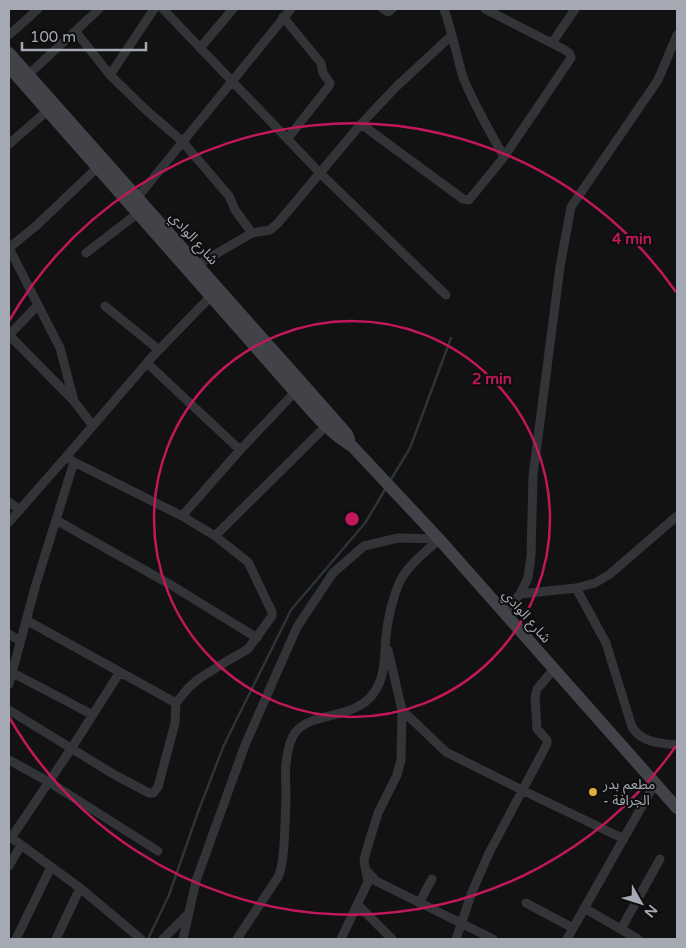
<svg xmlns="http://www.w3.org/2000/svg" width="686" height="948" viewBox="0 0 686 948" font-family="'Varela Round','Noto Sans Arabic',sans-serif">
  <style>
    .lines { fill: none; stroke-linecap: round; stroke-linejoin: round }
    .stream { stroke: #2c343b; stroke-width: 2.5 }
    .street { stroke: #333438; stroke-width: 9 }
    .secondary { stroke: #414348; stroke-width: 12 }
    .ring { fill: none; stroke: #c2185b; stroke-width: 2.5 }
    .poi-dot { fill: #e1ac3c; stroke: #0d0d0e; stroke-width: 2 }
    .labels { text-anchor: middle; stroke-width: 4; stroke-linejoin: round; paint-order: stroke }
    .street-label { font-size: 14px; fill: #a4a9b3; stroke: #0d0d0e }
    .poi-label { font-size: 14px; fill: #a4a9b3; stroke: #0d0d0e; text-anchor: start }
    .centre { fill: #c2185b; stroke: #0d0d0e; stroke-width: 2.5 }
    .ring-label { font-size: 15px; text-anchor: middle; font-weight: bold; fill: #c2185b; stroke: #0d0d0e; stroke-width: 4; stroke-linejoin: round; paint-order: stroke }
  </style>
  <rect width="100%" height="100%" fill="#121213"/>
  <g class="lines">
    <!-- stream -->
    <path class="stream" d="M390,481L410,448L451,338
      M148,939L169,895L198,812L224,745L291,610L365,523L386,488"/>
    <!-- street -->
    <path class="street" d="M163,9L320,173L446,295
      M383,9L388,12L392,9
      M444,9C452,31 456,54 463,77C474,105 489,130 504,157
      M283,17L321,63L323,73L330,83L329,86L288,138
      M76,32L110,75L147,111L182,141L229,196L235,210L252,233
      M9,35L38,9
      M552,43L575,9
      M200,48L233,9
      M28,75L99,9
      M110,75L154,9
      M361,124L463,199L469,200L504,157L571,58L569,53L565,50L485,9
      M9,144L47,111
      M137,198L291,9
      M9,248L60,348L74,401
      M9,248L37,225L98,167
      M86,253L138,213
      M197,265L252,233L270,230L278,223L361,124L396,87L452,35
      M105,306L159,350
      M9,335L74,401L93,426
      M9,335L38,305
      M147,363L240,450
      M9,502L20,510
      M182,516L240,450L295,392
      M56,520L171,585L257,638
      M9,522L66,457
      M215,536L326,426
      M576,588L606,643L632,727C642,743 660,743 677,745
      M520,594L576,588L595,583L610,574L677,516
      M504,613L520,594L528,578L531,556L533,476L560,267L571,207L658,80L677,35
      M26,620L176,703
      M9,634L20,641
      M11,672L93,715
      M9,684L36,584L74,462L66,457L152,357L211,296
      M9,710L113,774L149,793H153L158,787L175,723L176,703L189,687L200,678L227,661L248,649L272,616V612L248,562L215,536L182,516L74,462
      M402,710L446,752L522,790L622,838
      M9,760L49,782L158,851
      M9,836L80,888L141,939
      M11,838L71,749L120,672
      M9,866L21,845
      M368,872L376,881L493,939
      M419,903L432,879
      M526,903L573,928
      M358,905L392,939
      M584,908L638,939
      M621,929L660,859
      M16,939L51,867
      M56,939L80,888
      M163,939L189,913
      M183,939L196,881L245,745L297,627L333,573L364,546L398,538L439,539
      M237,939L278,877C283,867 283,856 284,844C285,826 286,808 286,791C285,773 285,755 292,738C304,710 352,722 373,694C386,677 384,657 386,636C388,618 393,597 400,581C408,565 426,552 439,539
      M341,939L368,882L364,861L366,852L378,813L397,775L401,760L402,710L388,650
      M456,939L472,892L489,853L547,744V740L537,729L535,697L537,689L554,669
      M567,939L655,783"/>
    <!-- secondary -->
    <path class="secondary" d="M9,53L302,383L347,434L349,439
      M9,67L295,392C312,411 329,433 352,446L439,539L677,808"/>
  </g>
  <!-- distance rings -->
  <g class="ring">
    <circle cx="352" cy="519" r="198"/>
    <path d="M676 746A396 396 0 0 1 9 717M9 321A396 396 0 0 1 676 292"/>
  </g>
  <!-- markers -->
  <circle class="poi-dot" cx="593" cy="792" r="5"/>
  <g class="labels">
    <!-- street labels -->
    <g class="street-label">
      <text transform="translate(194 238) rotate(48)" y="5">شارع الوادي</text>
      <text transform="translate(527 616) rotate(49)" y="5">شارع الوادي</text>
    </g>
    <!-- poi labels -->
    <g class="poi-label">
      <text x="603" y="789">مطعم بدر<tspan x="603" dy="16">- الجرافة</tspan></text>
    </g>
  </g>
  <circle cx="352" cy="519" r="8" class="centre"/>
  <g class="ring-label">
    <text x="632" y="244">4 min</text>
    <text x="492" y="384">2 min</text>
  </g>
  <!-- border -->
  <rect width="686" height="948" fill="none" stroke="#a4a9b3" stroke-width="20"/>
  <!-- north arrow -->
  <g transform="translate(641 903) rotate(129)" stroke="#0d0d0e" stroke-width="4" paint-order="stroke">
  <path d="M0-4L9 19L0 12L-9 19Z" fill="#a4a9b3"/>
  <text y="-8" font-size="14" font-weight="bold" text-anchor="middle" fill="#a4a9b3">N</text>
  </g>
  <!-- scale -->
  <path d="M22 42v8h124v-8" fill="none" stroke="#a4a9b3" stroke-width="2.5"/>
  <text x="30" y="42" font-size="15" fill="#a4a9b3" stroke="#0d0d0e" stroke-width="4" paint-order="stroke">100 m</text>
</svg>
